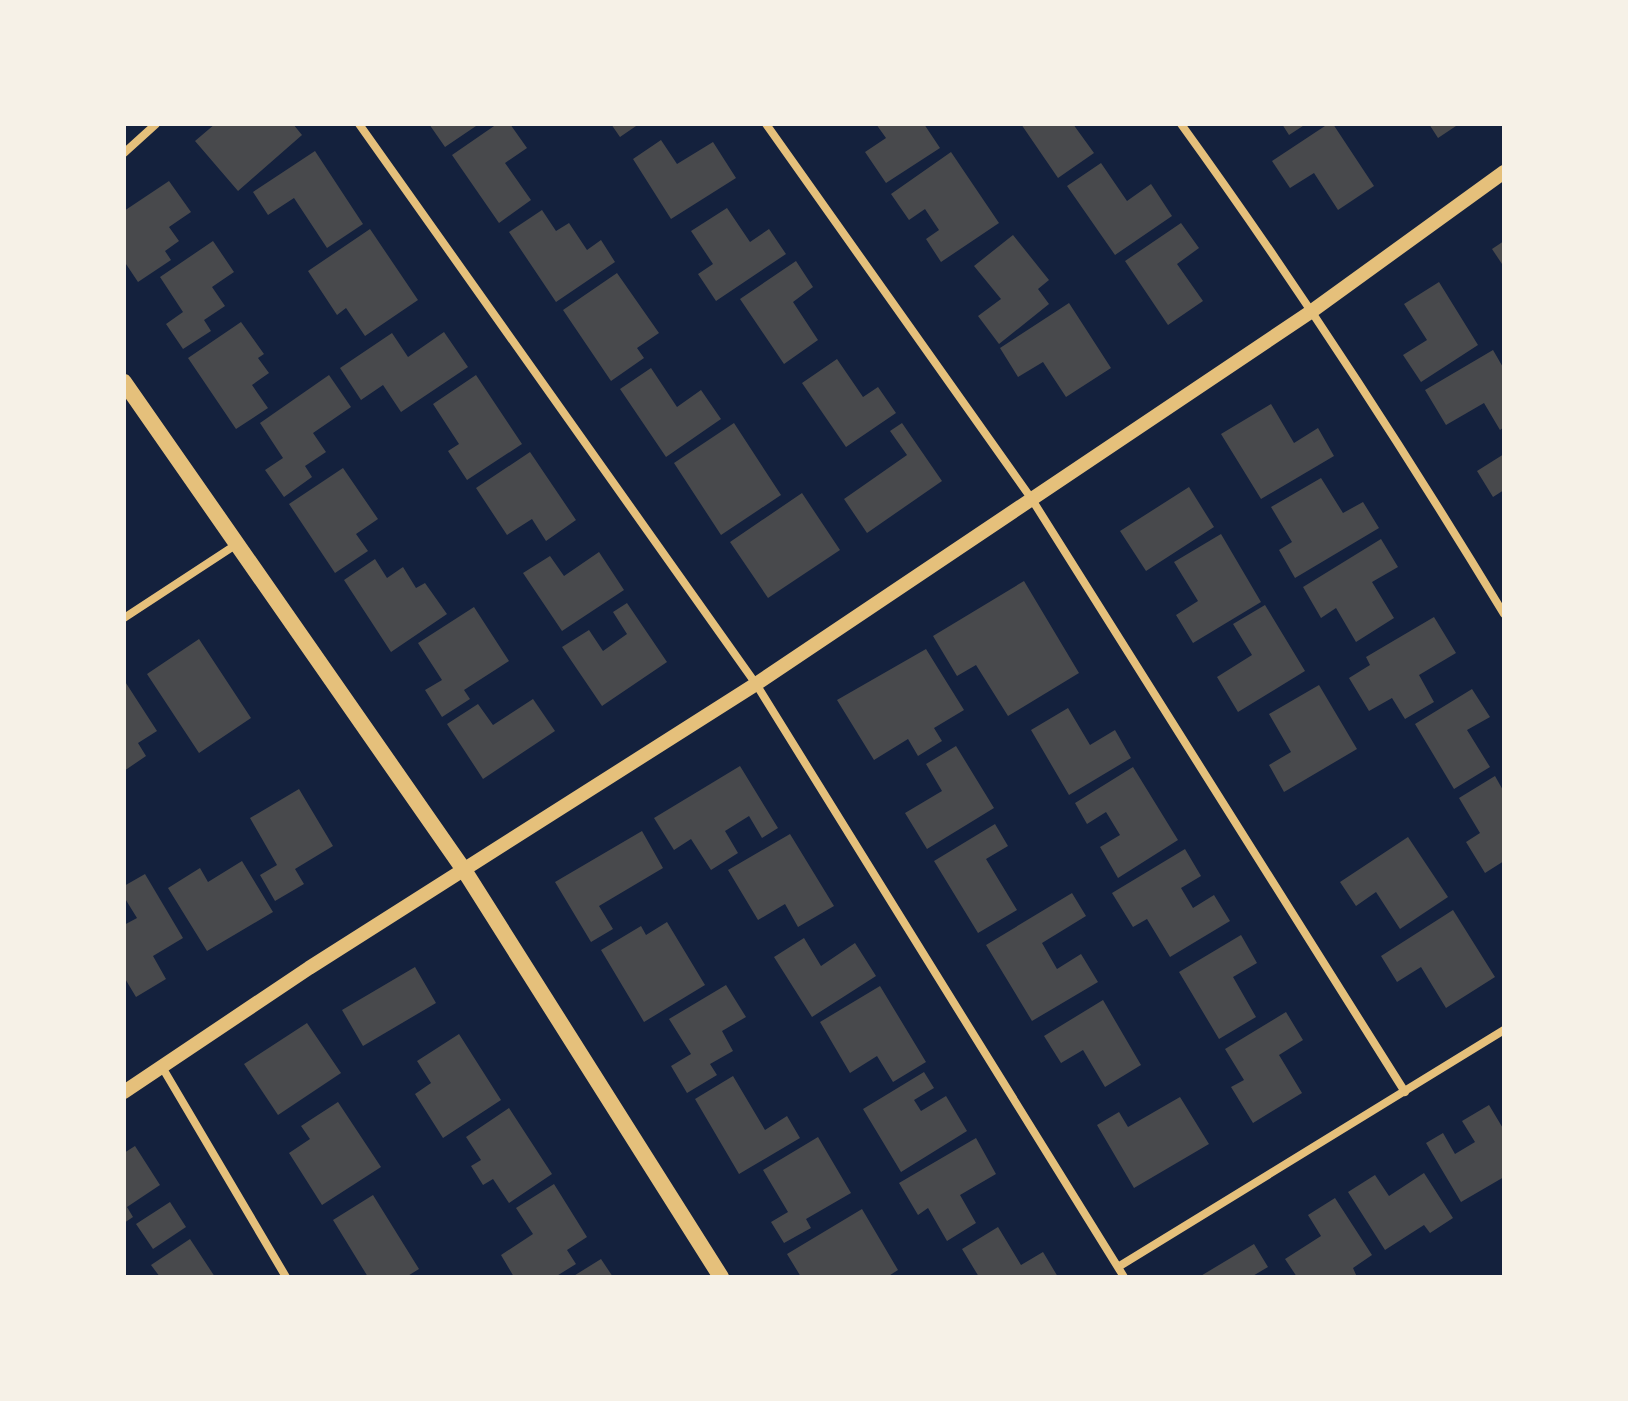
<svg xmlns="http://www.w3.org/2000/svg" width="1628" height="1401" viewBox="0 0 1628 1401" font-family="'Space Grotesk',sans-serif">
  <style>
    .building { fill: #48494c }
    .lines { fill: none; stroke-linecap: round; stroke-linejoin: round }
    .minor { stroke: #e5c07b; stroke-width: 8 }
    .tertiary { stroke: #e5c07b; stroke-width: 14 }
    .secondary { stroke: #e5c07b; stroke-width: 16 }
  </style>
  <rect width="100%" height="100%" fill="#14213d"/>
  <!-- building -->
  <path class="building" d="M215,124H293L302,135L238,191L195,141Z
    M429,124H479L445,147Z
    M497,124H510L527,148L505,163L531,200L499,223L452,155Z
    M611,124H639L620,137Z
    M876,124H924L940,148L886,183L865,152L886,138Z
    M1021,124H1073L1094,153L1058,178Z
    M1282,124H1306L1289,135Z
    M1328,124H1333L1374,186L1338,210L1314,173L1290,188L1272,161Z
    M1429,124H1459L1438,138Z
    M661,140L677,164L713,142L736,178L671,219L633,159Z
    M315,151L363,224L327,248L294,198L268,215L253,192Z
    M951,152L999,223L941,262L926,239L939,230L925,209L909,220L891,194Z
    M1101,163L1127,201L1151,184L1172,216L1115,255L1067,186Z
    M169,181L191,212L169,227L179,241L165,251L171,260L138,282L124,261V211Z
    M727,208L750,242L769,229L786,254L716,301L698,274L713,264L691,231Z
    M542,210L556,231L569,223L587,250L601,240L615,262L556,302L509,232Z
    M1181,223L1199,248L1177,264L1203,301L1168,325L1125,261Z
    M370,229L418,300L365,336L346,308L337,315L308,271Z
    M1013,235L1049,280L1038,289L1049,304L999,344L978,316L1001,299L974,266Z
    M213,241L234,272L212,287L225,306L204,320L211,331L183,349L166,324L183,312L160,277Z
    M1504,241V267L1492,249Z
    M796,261L813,287L793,302L818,340L784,364L740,299Z
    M617,273L659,333L637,348L644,358L611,381L563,310Z
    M1439,282L1478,345L1421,382L1403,355L1427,340L1404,304Z
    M1069,303L1111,368L1066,397L1043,362L1018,377L1000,348Z
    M241,322L264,354L258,358L269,373L252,385L268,408L236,429L188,358Z
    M444,332L468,367L401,412L383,385L361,400L340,368L392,333L408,357Z
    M1493,350L1504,369V427L1500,430L1484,403L1446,425L1425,390Z
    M837,359L863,397L878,387L896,413L846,447L802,383Z
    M651,368L677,407L701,390L721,419L666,457L620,389Z
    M329,375L351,407L313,433L326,452L305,466L312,477L284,497L265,470L283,458L260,423Z
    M476,375L522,444L467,480L448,451L459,444L433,404Z
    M1271,404L1294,443L1318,428L1334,456L1261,499L1221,434Z
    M734,423L781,495L721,535L674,463Z
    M902,423L942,481L867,533L844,499L907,455L890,431Z
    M530,452L576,520L546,541L532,519L507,535L476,488Z
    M1504,454V490L1493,497L1477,471Z
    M343,468L378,519L356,534L368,551L335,573L289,504Z
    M1321,478L1343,513L1363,502L1379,528L1295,578L1279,550L1292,542L1271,507Z
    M1189,487L1214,527L1146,571L1120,531Z
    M802,493L840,550L768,598L730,542Z
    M1221,534L1261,602L1193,643L1176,615L1198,601L1174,562Z
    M1381,539L1398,567L1372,582L1394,618L1356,642L1336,608L1321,618L1303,587Z
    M599,552L624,590L562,631L523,573L550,556L564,576Z
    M375,559L387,578L403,567L416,588L425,583L447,614L391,652L344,580Z
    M1024,581L1079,673L1008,716L976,665L957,676L933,636Z
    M627,603L667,662L602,706L562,647L589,630L603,651L627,634L613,612Z
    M1265,605L1305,671L1238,712L1217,677L1252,655L1233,624Z
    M474,607L509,661L464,690L470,699L442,717L425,690L442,680L418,643Z
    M1434,617L1456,653L1419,675L1434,702L1405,719L1392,698L1369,711L1349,678L1370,665L1366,657Z
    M199,639L251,718L199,753L147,674Z
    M926,649L964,710L934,728L942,741L918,756L908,739L874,760L837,700Z
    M124,680L157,731L138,743L146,756L124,771Z
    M1319,685L1357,749L1284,792L1269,765L1291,752L1269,714Z
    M1472,689L1490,717L1467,730L1490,767L1454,789L1415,724Z
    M533,699L555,731L483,779L447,724L478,704L493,725Z
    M1068,708L1090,745L1115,730L1131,758L1069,795L1031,730Z
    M956,746L994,808L927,849L905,813L942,791L926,764Z
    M740,766L778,828L762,838L749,816L725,831L738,853L711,870L691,839L674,850L654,818Z
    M1133,767L1178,840L1118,878L1100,847L1120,835L1106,812L1087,824L1075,803Z
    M1495,776L1504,792V861L1485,873L1466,842L1480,833L1459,798Z
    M299,789L333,846L295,869L304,884L275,901L260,875L277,865L250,818Z
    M995,824L1008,846L986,859L1017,910L978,933L934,861Z
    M642,831L663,868L599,906L613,929L591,942L555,882Z
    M790,834L834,906L798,927L785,904L758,920L728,870Z
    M1408,837L1448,897L1400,929L1376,892L1356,906L1340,882Z
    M1185,849L1201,876L1181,888L1193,908L1214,895L1230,921L1170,957L1147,919L1133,927L1112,893Z
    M242,861L273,912L207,951L168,888L200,868L208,882Z
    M145,874L183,938L153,956L166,979L136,997L124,977V925L137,918L124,897V886Z
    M1072,893L1086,916L1042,943L1057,969L1081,954L1098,982L1032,1021L986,945Z
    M1453,910L1495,977L1446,1008L1421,967L1397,982L1381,956Z
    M667,922L705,985L644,1022L601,950L641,926L646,935Z
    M1241,935L1257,963L1233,977L1256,1017L1219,1039L1179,972Z
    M804,938L821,966L855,943L876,976L812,1017L774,957Z
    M415,967L436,1003L363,1046L342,1010Z
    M726,985L746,1017L722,1031L733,1051L710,1064L717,1075L687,1093L671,1066L691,1054L669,1019Z
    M880,986L926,1062L893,1082L877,1056L850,1073L820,1022Z
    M1103,1000L1141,1065L1105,1087L1083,1050L1061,1063L1044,1036Z
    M1286,1012L1303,1040L1279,1055L1302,1093L1253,1123L1231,1087L1244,1080L1225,1049Z
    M307,1023L341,1073L278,1115L244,1064Z
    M459,1034L501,1100L443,1138L415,1094L431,1083L417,1061Z
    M924,1072L934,1088L914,1100L921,1111L946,1096L967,1131L901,1172L863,1109Z
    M733,1076L765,1130L787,1116L800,1138L739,1174L695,1099Z
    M1180,1097L1209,1144L1134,1188L1097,1125L1119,1112L1128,1127Z
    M338,1102L381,1167L322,1205L289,1153L310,1139L301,1126Z
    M1489,1105L1504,1130V1177L1461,1202L1426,1143L1443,1133L1455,1154L1475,1142L1462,1121Z
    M509,1108L552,1174L509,1203L493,1179L483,1185L471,1166L481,1160L466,1137Z
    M818,1137L851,1193L806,1219L811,1228L784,1243L771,1222L788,1212L763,1170Z
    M976,1138L996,1174L960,1195L976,1223L947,1241L928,1208L918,1215L899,1183Z
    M135,1146L160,1185L127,1207L133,1217L124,1223V1153Z
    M1424,1173L1453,1218L1430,1233L1424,1225L1385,1250L1348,1192L1375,1175L1389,1196Z
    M554,1184L587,1237L567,1250L576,1264L555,1277H514L501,1255L533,1234L516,1208Z
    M373,1195L419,1269L406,1277H368L333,1220Z
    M1335,1198L1372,1255L1353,1268L1357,1277H1297L1285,1259L1321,1236L1308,1215Z
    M170,1202L186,1227L153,1249L136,1224Z
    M862,1209L898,1270L887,1277H801L787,1254Z
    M998,1227L1021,1265L1043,1252L1058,1277H979L962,1249Z
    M190,1239L215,1277H160L151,1265Z
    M1254,1244L1268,1267L1251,1277H1199Z
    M601,1259L613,1277H572Z"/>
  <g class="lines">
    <!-- minor -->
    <path class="minor" d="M359,124L756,684L1124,1277
      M766,124L1031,498L1405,1092
      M1181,124C1296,283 1402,446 1504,614
      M124,153L156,124
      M124,618L237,544
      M162,1067L286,1277
      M1118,1267L1504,1030"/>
    <!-- tertiary -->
    <path class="tertiary" d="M124,1092L309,968L756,684L1312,311L1504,172"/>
    <!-- secondary -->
    <path class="secondary" d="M124,382L464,870L721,1277"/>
  </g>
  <!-- border -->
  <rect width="1628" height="1401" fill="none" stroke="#f6f1e7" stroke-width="252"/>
</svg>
